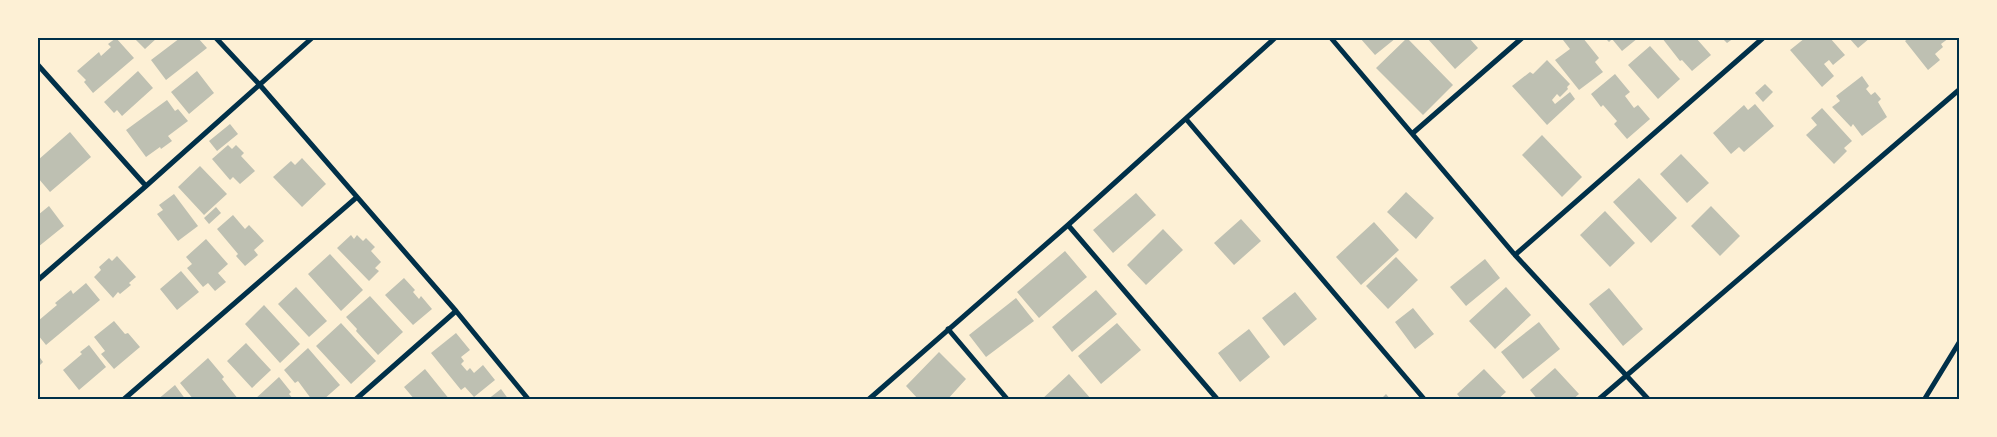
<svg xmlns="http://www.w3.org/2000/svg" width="1997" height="437" viewBox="0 0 1997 437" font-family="'Golos Text',sans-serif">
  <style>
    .building { fill: #bec0b2 }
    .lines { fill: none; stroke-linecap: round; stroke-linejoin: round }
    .minor { stroke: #003049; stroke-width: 5 }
    .neatline { fill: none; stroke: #003049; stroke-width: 2 }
  </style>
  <rect width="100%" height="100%" fill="#fdf0d5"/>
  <!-- building -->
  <path class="building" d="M116,38L134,58L93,93L84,82L86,80L77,71L99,52L101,56L111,47L108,44Z
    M134,38H157L145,49Z
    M180,38H198L207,48L166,80L151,60Z
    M1360,38H1396L1375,55Z
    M1407,38L1453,85L1423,115L1376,68Z
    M1427,38H1469L1478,48L1455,69Z
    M1567,38H1583L1599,58L1595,62L1603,72L1579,90L1555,60L1570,49L1563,40Z
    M1605,38H1638L1622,51L1612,39L1609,42Z
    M1662,38H1696L1711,55L1692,71L1682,60L1680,61Z
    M1722,38H1734L1727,43Z
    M1805,38H1830L1845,55L1833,65L1829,60L1824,64L1834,76L1822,87L1790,50Z
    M1849,38H1870L1858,48Z
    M1909,38H1949L1941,44L1943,47L1935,54L1940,60L1928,70L1905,41Z
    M1650,46L1680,79L1658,99L1628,65Z
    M1547,60L1570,84L1567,87L1568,89L1560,97L1557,94L1552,100L1555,104L1570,92L1575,99L1547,125L1512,86L1530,72L1533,74Z
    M138,71L153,88L122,116L117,110L114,113L104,102Z
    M197,71L214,93L189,114L171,92Z
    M1615,74L1630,92L1625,96L1634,108L1638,105L1650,119L1627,139L1614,124L1617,121L1603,105L1601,107L1591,94Z
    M1862,76L1869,86L1866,89L1871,95L1875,92L1881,99L1878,102L1887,117L1862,136L1853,124L1851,127L1832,107L1840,101L1836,96Z
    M1765,84L1773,92L1763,102L1755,93Z
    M167,100L175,111L178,109L188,121L168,136L172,141L161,149L160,147L146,157L126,130Z
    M1755,104L1774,126L1744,152L1739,147L1731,154L1713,133L1744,105L1748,110Z
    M1822,108L1852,141L1844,148L1847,151L1834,164L1806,135L1817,125L1811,118Z
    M230,124L238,134L217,151L209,141Z
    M70,132L91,157L50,192L38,178V160Z
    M1542,135L1582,177L1562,197L1522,155Z
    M228,145L232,149L236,145L244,153L241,156L255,171L240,184L233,177L230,180L212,159Z
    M1681,154L1709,183L1687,203L1660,174Z
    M302,158L326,184L302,207L273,177L291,161L295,165Z
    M200,166L227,194L204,215L178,187Z
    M1639,178L1677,218L1651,243L1613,202Z
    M1406,192L1434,218L1416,239L1387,212Z
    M1136,193L1156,215L1113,253L1093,230Z
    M174,194L198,226L178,241L157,214L163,210L159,205Z
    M49,206L64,226L38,247V215Z
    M1711,206L1740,236L1720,256L1691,226Z
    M216,207L221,213L209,224L204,218Z
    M1605,211L1635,243L1610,267L1580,235Z
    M233,215L245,229L249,225L264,241L254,250L258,255L245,266L236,256L238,254L217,229Z
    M1241,219L1261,241L1234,265L1214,243Z
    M1374,222L1399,250L1361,285L1336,257Z
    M1163,229L1183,250L1146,285L1127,265Z
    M351,235L354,239L357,235L363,241L366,238L375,247L371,251L381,262L375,268L379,271L369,281L337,248Z
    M206,239L228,264L218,273L226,282L215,291L208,283L203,287L187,268L192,264L186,257Z
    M1065,251L1087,277L1039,318L1017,292Z
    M330,254L363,290L341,311L308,274Z
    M117,256L136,277L129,283L131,285L120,294L118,292L113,298L94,277L101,270L99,267L109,258L112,261Z
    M1396,257L1418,280L1388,309L1366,286Z
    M1485,259L1500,278L1466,306L1450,287Z
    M181,271L199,292L177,310L160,289Z
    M404,278L415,290L413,292L419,299L421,296L432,309L413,325L385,295Z
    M86,283L100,300L46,345L38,335V321L57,305L55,303L71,290L73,294Z
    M296,287L327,321L309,337L278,304Z
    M1506,287L1531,315L1495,349L1469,321Z
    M1609,288L1643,329L1623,346L1589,304Z
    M1096,290L1117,314L1072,352L1052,327Z
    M1295,292L1317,319L1284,346L1262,318Z
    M370,296L403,332L378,355L356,331L357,329L346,317Z
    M1016,298L1034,321L986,357L969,335Z
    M264,305L300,344L280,363L245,324Z
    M1413,308L1434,334L1415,349L1395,322Z
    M114,321L125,334L128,333L140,347L114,369L101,354L105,351L94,337Z
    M1539,322L1560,349L1523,379L1501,352Z
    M341,323L376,361L351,384L316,346Z
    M1117,323L1141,350L1101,384L1078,356Z
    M1249,329L1270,357L1240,382L1218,353Z
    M456,333L470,350L461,357L464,361L461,364L467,371L470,368L474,373L483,365L495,380L474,397L465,387L461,390L431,353Z
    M246,343L271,370L252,388L227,361Z
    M89,345L106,367L79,390L63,370L82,354L80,352Z
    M308,348L340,385L323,400H312L298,381L295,383L284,370Z
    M939,352L966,379L947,400H919L906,386Z
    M38,355L43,362L38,367Z
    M208,358L224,377L222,379L239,400H194L180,383Z
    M1555,368L1579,394L1572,400H1538L1530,390Z
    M425,369L450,400H415L404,387Z
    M1484,369L1506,392L1497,400H1462L1457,394Z
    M1069,374L1092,400H1041Z
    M279,377L291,392L289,394L294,400H254Z
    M175,385L186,400H157Z
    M501,389L509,400H487Z
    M1386,394L1391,400H1380Z"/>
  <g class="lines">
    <!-- minor -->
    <path class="minor" d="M216,38L259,84L456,311L529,400
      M1331,38L1515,255L1649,400
      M38,65L146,186
      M1186,119L1425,400
      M1413,133L1522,38
      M1068,225L1218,400
      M1515,255L1763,38
      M38,280L146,186L312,38
      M948,329L1008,400
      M123,400L357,197
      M355,400L456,311
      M868,400L1068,225L1275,38
      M1598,400L1960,89
      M1924,400L1960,341"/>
  </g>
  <!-- border -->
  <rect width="1997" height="437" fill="none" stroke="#fdf0d5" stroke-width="78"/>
  <rect x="39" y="39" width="1919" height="359" class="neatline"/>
</svg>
